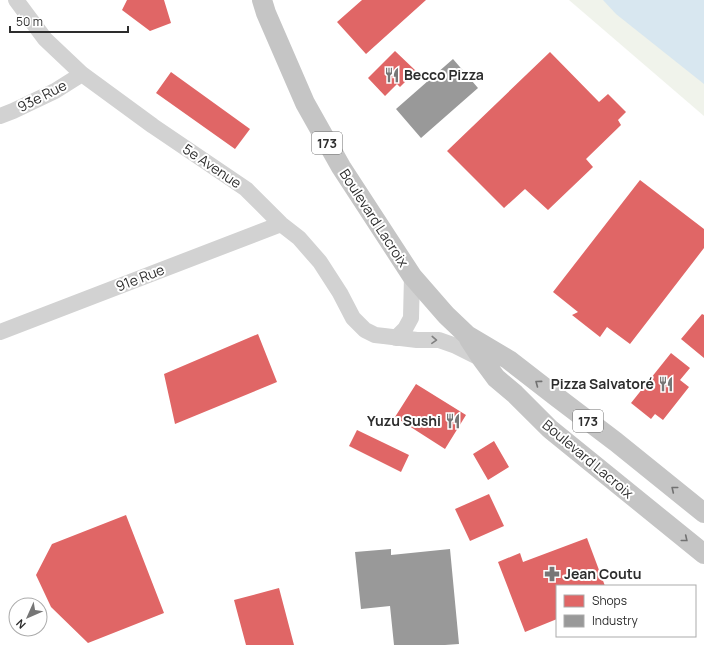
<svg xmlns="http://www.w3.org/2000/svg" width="704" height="645" viewBox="0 0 704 645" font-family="Manrope,sans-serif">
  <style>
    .green { fill: #f0f3eb }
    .water { fill: #d8e7f0 }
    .shops { fill: #e06666 }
    .industry { fill: #999 }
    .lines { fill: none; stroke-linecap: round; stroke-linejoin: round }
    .minor { stroke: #d2d2d2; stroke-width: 16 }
    .major { stroke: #c5c5c5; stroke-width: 20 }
    .oneway { stroke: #808080 }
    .oneway2 { stroke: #717171 }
    .labels { text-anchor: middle; stroke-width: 4; stroke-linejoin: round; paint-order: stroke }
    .shield { fill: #fff; stroke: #6c6c6c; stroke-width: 1 }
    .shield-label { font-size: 13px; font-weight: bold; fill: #2d2d2d }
    .poi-label { font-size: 14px; font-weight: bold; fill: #2d2d2d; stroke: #fff; text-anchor: start }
    .street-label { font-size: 14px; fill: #2d2d2d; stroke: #fff }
  </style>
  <rect width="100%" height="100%" fill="#fff"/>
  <!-- green -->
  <path class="green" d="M569,0H612L704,83V116Z"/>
  <!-- water -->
  <path class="water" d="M603,0H704V84L616,14Z"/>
  <!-- shops -->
  <path class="shops" d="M127,0H164L171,23L150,31L122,10Z
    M362,0H426L366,54L337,22Z
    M395,51L416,71L400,87L397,84L385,96L368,78Z
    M550,52L599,102L608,94L626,112L618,120L621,125L586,159L593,167L548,210L525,189L504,208L447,151Z
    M171,72L250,129L235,149L156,93Z
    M640,180L704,229V248L630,344L607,327L600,337L572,315L578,312L553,292Z
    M702,314L704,315V358L681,339Z
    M258,334L277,382L175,424L164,374Z
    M671,353L690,368L680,380L689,387L663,420L655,414L651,419L631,403Z
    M416,384L466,415L445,449L395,417Z
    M357,430L409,455L401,472L349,446Z
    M494,441L509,467L488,480L473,454Z
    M489,494L504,526L470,541L455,509Z
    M126,515L164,613L88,643L51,607L36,575L52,544Z
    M587,538L605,586H557V619L525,632L498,562L520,553L523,562Z
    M279,588L294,645H246L234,600Z"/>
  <!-- industry -->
  <path class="industry" d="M453,59L478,88L421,138L396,109Z
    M391,549V555L450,549L459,644L445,645H394L390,606L361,609L355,552Z"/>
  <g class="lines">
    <!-- minor -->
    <path class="minor" d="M16,0L45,39L82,74L153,126L246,189L281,224L299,238L320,262L340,293L353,318L365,330L375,335L384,336L417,340H439L456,346L482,359
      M0,116L13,111L55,91L82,74
      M0,332L281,224
      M396,338L405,329L411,318L412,276"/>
    <!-- major -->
    <path class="major" d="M262,0L266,13L305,103L341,167L412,276L446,315L467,335L509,360L558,398L616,442L704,513
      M469,339L482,359L496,378L515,394L550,429L704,554"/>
  </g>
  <!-- one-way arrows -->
  <defs><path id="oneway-chevron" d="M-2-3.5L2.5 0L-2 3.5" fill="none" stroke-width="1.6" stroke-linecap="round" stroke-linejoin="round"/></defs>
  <use class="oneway" href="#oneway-chevron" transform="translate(434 340) rotate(3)"/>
  <g class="oneway2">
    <use href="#oneway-chevron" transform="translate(538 383) rotate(-143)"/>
    <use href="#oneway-chevron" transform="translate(674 489) rotate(-141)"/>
    <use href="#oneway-chevron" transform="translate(685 539) rotate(39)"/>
  </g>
  <!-- icons -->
  <defs>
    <g id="restaurant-bare" transform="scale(1.2)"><path d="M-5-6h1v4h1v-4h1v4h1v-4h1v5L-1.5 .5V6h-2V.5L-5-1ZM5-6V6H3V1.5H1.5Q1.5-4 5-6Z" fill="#767676" stroke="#fff" stroke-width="2.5" paint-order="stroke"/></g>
    <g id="pharmacy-bare" transform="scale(1.2)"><path d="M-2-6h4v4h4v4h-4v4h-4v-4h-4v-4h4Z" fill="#767676" stroke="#fff" stroke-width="2.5" paint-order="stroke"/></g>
  </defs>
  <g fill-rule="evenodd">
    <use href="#restaurant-bare" x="392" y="75"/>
    <use href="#restaurant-bare" x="666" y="384"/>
    <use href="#restaurant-bare" x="453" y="421"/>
    <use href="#pharmacy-bare" x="552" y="574"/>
  </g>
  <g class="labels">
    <!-- shield labels -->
    <g class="shield">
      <rect x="312" y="132" width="30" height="22" rx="3"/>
      <rect x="573" y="410" width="30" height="22" rx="3"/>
    </g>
    <g class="shield-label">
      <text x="327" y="148">173</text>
      <text x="588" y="426">173</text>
    </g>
    <!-- poi labels -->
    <g class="poi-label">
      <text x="404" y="80">Becco Pizza</text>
      <text x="654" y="389" text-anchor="end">Pizza Salvatoré</text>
      <text x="441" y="426" text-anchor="end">Yuzu Sushi</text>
      <text x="564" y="579">Jean Coutu</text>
    </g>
    <!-- street labels -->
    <g class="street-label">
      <text transform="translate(42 96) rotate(-27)" y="5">93e Rue</text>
      <text transform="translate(212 166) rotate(34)" y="5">5e Avenue</text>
      <text transform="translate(374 218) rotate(57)" y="5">Boulevard Lacroix</text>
      <text transform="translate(140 278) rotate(-21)" y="5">91e Rue</text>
      <text transform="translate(588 459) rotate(40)" y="5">Boulevard Lacroix</text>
    </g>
  </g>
  <!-- legend -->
  <rect x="556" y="585" width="140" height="52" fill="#ffffff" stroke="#ababab"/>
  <rect x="564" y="595" width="20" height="12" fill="#e06666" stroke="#ababab"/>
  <text x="592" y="605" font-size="12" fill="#2d2d2d">Shops</text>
  <rect x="564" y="615" width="20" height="12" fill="#999999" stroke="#ababab"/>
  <text x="592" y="625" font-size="12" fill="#2d2d2d">Industry</text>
  <!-- north arrow -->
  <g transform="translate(28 617) rotate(225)"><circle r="19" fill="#ffffff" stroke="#ababab"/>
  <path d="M0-3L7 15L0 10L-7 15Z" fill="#767676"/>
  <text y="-6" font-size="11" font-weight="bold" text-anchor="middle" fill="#2d2d2d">N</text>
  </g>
  <!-- scale -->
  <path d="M10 26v6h118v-6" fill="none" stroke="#2d2d2d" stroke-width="2"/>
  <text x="16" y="26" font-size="12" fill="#2d2d2d" stroke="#ffffff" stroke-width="3" paint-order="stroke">50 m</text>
</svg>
